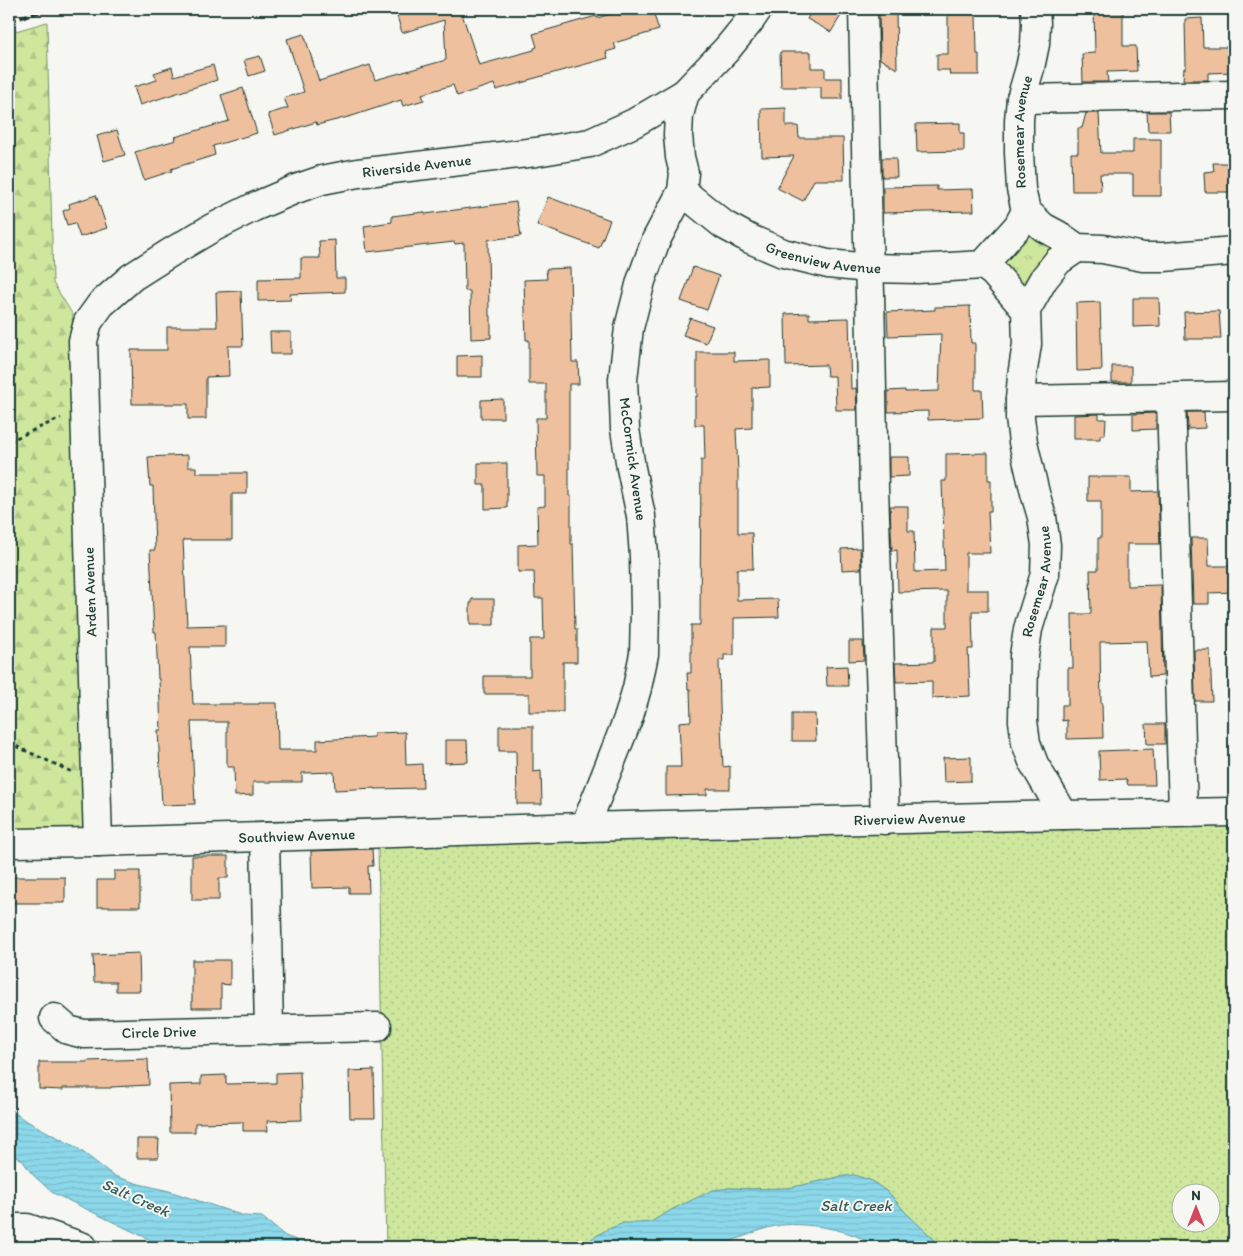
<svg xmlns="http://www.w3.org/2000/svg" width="1243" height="1256" viewBox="0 0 1243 1256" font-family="Itim,sans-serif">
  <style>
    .grass { fill: url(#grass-tufts); stroke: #769268 }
    .forest { fill: url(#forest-firs); stroke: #769268 }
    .park { fill: url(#park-dots); stroke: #769268; fill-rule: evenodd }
    .water { fill: url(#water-rules); stroke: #609aa2 }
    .building { fill: #eec09e; stroke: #1f3d34 }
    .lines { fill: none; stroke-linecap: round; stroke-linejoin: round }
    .minor-casing { stroke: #1f3d34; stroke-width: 31 }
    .path { stroke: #1f3d34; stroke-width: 3; stroke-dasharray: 4 4; stroke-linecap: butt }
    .minor { stroke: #f6f6f2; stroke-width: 28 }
    .rail { stroke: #1f3d34; stroke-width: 4; stroke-dasharray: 8 4; stroke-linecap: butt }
    .labels { text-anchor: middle; stroke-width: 4; stroke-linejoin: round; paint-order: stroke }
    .street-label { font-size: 15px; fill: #1f3d34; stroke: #f6f6f2 }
    .water-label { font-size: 16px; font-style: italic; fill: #355c59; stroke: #f6f6f2 }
  </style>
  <defs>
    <pattern id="grass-tufts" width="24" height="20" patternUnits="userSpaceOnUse" patternTransform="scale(1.25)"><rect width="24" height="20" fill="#cee79d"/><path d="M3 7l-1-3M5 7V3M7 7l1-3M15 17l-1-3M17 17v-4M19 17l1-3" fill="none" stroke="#b0c788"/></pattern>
    <pattern id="forest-firs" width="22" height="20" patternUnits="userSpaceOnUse" patternTransform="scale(1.25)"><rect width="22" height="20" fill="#cee79d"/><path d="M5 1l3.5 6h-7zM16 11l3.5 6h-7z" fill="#b0c788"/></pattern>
    <pattern id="park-dots" width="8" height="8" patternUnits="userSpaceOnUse" patternTransform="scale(1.25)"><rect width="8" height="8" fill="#cee79d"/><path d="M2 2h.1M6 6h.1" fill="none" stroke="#b0c788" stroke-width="1.8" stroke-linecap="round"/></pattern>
    <pattern id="water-rules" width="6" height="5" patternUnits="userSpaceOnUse" patternTransform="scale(1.25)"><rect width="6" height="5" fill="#8cd8eb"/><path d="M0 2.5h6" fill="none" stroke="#78baca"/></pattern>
  </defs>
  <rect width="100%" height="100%" fill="#f6f6f2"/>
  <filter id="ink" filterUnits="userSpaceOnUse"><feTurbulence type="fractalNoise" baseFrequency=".02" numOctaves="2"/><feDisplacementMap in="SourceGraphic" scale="10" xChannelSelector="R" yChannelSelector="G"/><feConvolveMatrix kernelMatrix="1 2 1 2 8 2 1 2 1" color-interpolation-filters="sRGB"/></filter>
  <g filter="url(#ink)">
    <!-- grass -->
    <path class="grass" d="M1021,229L1052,239L1054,250L1023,289L1000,259Z"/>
    <!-- forest -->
    <path class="forest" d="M47,22L53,283L73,315L72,341L84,824L80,830L9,835V33Z"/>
    <!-- park -->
    <path class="park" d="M1234,822V1247H941L940,1245L905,1212L890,1194L872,1181L854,1175L839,1177L789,1188L749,1189L730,1188L673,1209L651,1222L608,1229L578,1247H386L378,847ZM1180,1194H1210V1224H1180Z"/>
    <!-- water -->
    <path class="water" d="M9,1108L23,1119L76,1147L114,1176L139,1184L169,1191L244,1216L262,1217L285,1236L305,1243L310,1247H165L53,1193L32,1174L22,1160L9,1152Z
      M854,1175L872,1181L890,1194L905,1212L940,1245L941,1247H874C857,1229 799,1221 775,1226C753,1231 734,1242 713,1247H578L608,1229L624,1223H640L651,1222L673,1209L713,1190L730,1188L749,1189L789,1188L839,1177Z"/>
    <!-- building -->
    <path class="building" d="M395,9H467V12L462,14L479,65L534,50V48L537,47L533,34L596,16L597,18L628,9H652L659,30L614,43L616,49L606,52L608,58L528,80V81L496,90L494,84L457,96L453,85L422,94L424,100L403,106L401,100L352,116L317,125L316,122L275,135L268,114L288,108L284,98L304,92L287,39L304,34L319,81L370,65L375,80L446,60L444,20L402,33Z
      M813,9H845L831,32L807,19Z
      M1094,9H1123V46H1136L1137,71L1107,72L1108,82H1083L1082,54L1095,53Z
      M879,11H896L897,69L880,59Z
      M976,12L977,54H979V75H950L949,70H937V54H948V13Z
      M1202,18L1203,47H1234V72L1208,73V80H1183L1184,68H1186L1185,19Z
      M780,52H811V68H825V78H842V99H821V87H781Z
      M260,56L265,71L249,76L244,60Z
      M213,65L217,80L140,105L134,87L157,80L154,73L172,67L174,76Z
      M243,88L257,133L213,146L215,155L171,169L172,171L144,180L135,152L176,140L175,137L229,121L221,95Z
      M786,108V126H798L799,138H843L844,180H814L803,201L777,188L794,156L762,157L761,109Z
      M1147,112H1169L1170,131H1148Z
      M1086,113H1099L1101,153H1133V139H1161V196H1133V174H1100L1101,191H1072L1071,153H1078V128H1082Z
      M960,123V133H964V151L917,152L916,124Z
      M117,130L125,155L104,161L97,136Z
      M882,158H896L897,177H882Z
      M1213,163H1234V192H1205L1204,172L1214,171Z
      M937,186V190L973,189L974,211L883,213V187Z
      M96,195L107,228L80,237L75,223L67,225L63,211L70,208L69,204Z
      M548,197L610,220L599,248L537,225Z
      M516,202L521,236L488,240L489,316H491V338L471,339L470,291H465L464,243L455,244L454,242L367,252L364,226L392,222V216L424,212L425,214Z
      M335,240L336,278H345V292L290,294L291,300L258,301V279L301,278V258H320L319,241Z
      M693,267L719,276L707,310L681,301Z
      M570,268L572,362H578L579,384H569V496H571V544H573L575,629H577V662H563V712H529V694H484V676H530V639H544L543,598H535L534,572H518V545L538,544L537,507L545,506V476H537L536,418H546V384H529V340H526L524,280L547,279L546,269Z
      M241,291L243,346H228L229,376L206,377V419H188V404H132L131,350H167V327H217L216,292Z
      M1133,298H1159L1160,326L1133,327Z
      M1100,302L1102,370L1077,371L1076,303Z
      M970,306L971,343H975V390H982L983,418L928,420V411L888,412V391L905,390V392L939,391L941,334L888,336L887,312L935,310V307Z
      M1219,311L1221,339H1185L1184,312Z
      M809,313V319L849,318L851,389L856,388L857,410H836L835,376H827L826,365L786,366L785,314Z
      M690,318L713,326L706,343L683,335Z
      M270,332H291V354H271Z
      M697,352H734V361L770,360V387L752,388V428L736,429L738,472V533H752L753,569H737V600L778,599L779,617L734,618V655H724V660H719L720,707L723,767L730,766V789H707V795L666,796V767H681L679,722L691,721L690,689H688L687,673H691V625H700L701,460H705L704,425H695V397H697Z
      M482,355V377H457V356Z
      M1112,366H1131V382H1112Z
      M503,399V418H481V400Z
      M1187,412H1204L1205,428L1188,429Z
      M1156,413V429L1133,430V414Z
      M1099,414V419H1106L1105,435H1100V439H1074V415Z
      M988,453V480H991V511H988L990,553H966V590H988V611H972L973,649H968L970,696L932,698V681L896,682L895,663L934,662V627H947V591L898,592L897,550L892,551L890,506H908V531H914L915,572L945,571L942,481H946V454Z
      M188,455V467H196V473H247V494H232V540H183L187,626L225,625V647H190L193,704H259V703H277L278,750H317V740L374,737V733L405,732L406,765L422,764L423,788L375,789V788L335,790L334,772L302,773V782H253V795L235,796L234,767H227V722H191L195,804L162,805L158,730H161L159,679H158L156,632H154L150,550H155L153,486H150L148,457Z
      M889,457H909V476L889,477Z
      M478,463H507V508L485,509V485H478Z
      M1088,477H1131V492L1158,491L1160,544H1127V586L1161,585L1163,676L1149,677L1147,641L1100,642L1101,704H1102L1103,738L1067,739V720L1062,721V705H1068V668H1073L1072,614H1091L1090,570H1098V538H1101V501H1088Z
      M1191,538H1208L1209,566H1234V592L1209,593V604H1193Z
      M860,548L861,569L842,570L841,549Z
      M472,599H494V625H470V603H472Z
      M849,641H863L864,660L849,661Z
      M1194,650H1210L1212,701H1195Z
      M847,666L848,686H827L826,667Z
      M792,714H815L816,741H792Z
      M1146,724H1165V744H1147Z
      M499,726H533V772L541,771L542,804H517L516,751H499Z
      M445,740H467L468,762L445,763Z
      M1153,749L1155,785H1128L1126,779L1100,780L1099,751Z
      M971,757V781L944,782L943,758Z
      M372,849L373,866H368L369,893H349V887L312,888L311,851Z
      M192,856H228V878H219V900H192Z
      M114,871H140V907H97V880H114Z
      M12,877H65V903H12Z
      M139,953L140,991H116V982H94L93,955Z
      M192,960H230V985L221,984V1008H192Z
      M148,1059L149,1085L111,1087V1088H63V1090L39,1089V1062H87V1061Z
      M374,1070L375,1118H350L349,1071Z
      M300,1072L302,1120L267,1121L268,1131H243V1122L195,1123V1132H170L169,1085L201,1084V1076L226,1075V1084L276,1083V1073Z
      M137,1139H159L158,1158H137Z"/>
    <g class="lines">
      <!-- minor casing -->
      <g class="minor-casing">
        <g id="minor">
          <path d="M863,9L868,240L870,293L874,488L885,820"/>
          <path d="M1021,99L1234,95"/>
          <path id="s1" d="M682,191L724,225L750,239L783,253L828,264L869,268L917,269L983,265"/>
          <path d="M1026,211L1043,227L1058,235L1077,248L1103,249L1143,257H1164L1234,251"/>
          <path id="s2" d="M1026,310L993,272L983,265L1018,226L1026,211L1021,189L1019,153V120L1021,99L1030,68L1035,44L1036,23L1035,9"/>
          <path d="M1171,398L1183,812"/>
          <path d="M1020,400L1234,396"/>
          <path id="s3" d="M1064,815L1034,764L1026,743L1023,721L1024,656L1028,629L1045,574L1046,545L1042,517L1035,493L1023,442L1020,418V400L1022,376L1027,344L1026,310L1043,280L1058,261L1077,248"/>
          <path d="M585,827L629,716L637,688L644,654L645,610L644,556L641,516L631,468L625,429L623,379L629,328L641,281L656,240L682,191L684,173L680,157L678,135L679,115L685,93"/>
          <path d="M265,837L269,1030"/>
          <path id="s4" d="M98,842L83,341L88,322L101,304L132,277L173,251L212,228L254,207L296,189L322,180L358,173L536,152L590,143L634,123L685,93L727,49L749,22L758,9"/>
          <path id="s5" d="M9,843L98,842L585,827L1064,815L1234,812"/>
          <path id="s6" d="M54,1018L68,1030L84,1034L377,1027"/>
          <path d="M9,1228H27L83,1247"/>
        </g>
      </g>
      <!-- path -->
      <path class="path" d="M9,441L61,418
        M9,743L72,772"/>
      <!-- minor -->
      <use href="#minor" class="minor"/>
      <!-- rail -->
      <path class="rail" d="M9,21L48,9"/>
    </g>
  </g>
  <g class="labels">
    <!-- street labels -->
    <g class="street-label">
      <text dy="5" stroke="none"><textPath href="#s2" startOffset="212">Rosemear Avenue</textPath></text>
      <text dy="5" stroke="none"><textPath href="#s4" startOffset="894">Riverside Avenue</textPath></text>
      <text dy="5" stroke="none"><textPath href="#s1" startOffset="160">Greenview Avenue</textPath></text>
      <text transform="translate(633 459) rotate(82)" y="5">McCormick Avenue</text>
      <text dy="5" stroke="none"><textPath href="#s3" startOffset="245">Rosemear Avenue</textPath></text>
      <text transform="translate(90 592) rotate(-92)" y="5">Arden Avenue</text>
      <text dy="5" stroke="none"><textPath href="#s5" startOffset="901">Riverview Avenue</textPath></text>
      <text dy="5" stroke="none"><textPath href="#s5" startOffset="288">Southview Avenue</textPath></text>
      <text dy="5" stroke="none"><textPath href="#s6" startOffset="110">Circle Drive</textPath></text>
    </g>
    <!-- water labels -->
    <g class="water-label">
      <text transform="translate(136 1197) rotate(24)" y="6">Salt Creek</text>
      <text x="856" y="1211">Salt Creek</text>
    </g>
  </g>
  <!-- margin -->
  <rect width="1243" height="1256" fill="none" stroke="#f6f6f2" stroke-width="30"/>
  <rect x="15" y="15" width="1213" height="1226" fill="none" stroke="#1f3d34" stroke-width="2" filter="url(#ink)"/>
  <!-- north arrow -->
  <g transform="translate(1196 1208)"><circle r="24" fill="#f6f6f2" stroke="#a0aca6"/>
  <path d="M0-4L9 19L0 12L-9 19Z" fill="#d1495b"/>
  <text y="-8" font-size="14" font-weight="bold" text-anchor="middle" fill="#1f3d34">N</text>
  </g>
</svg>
